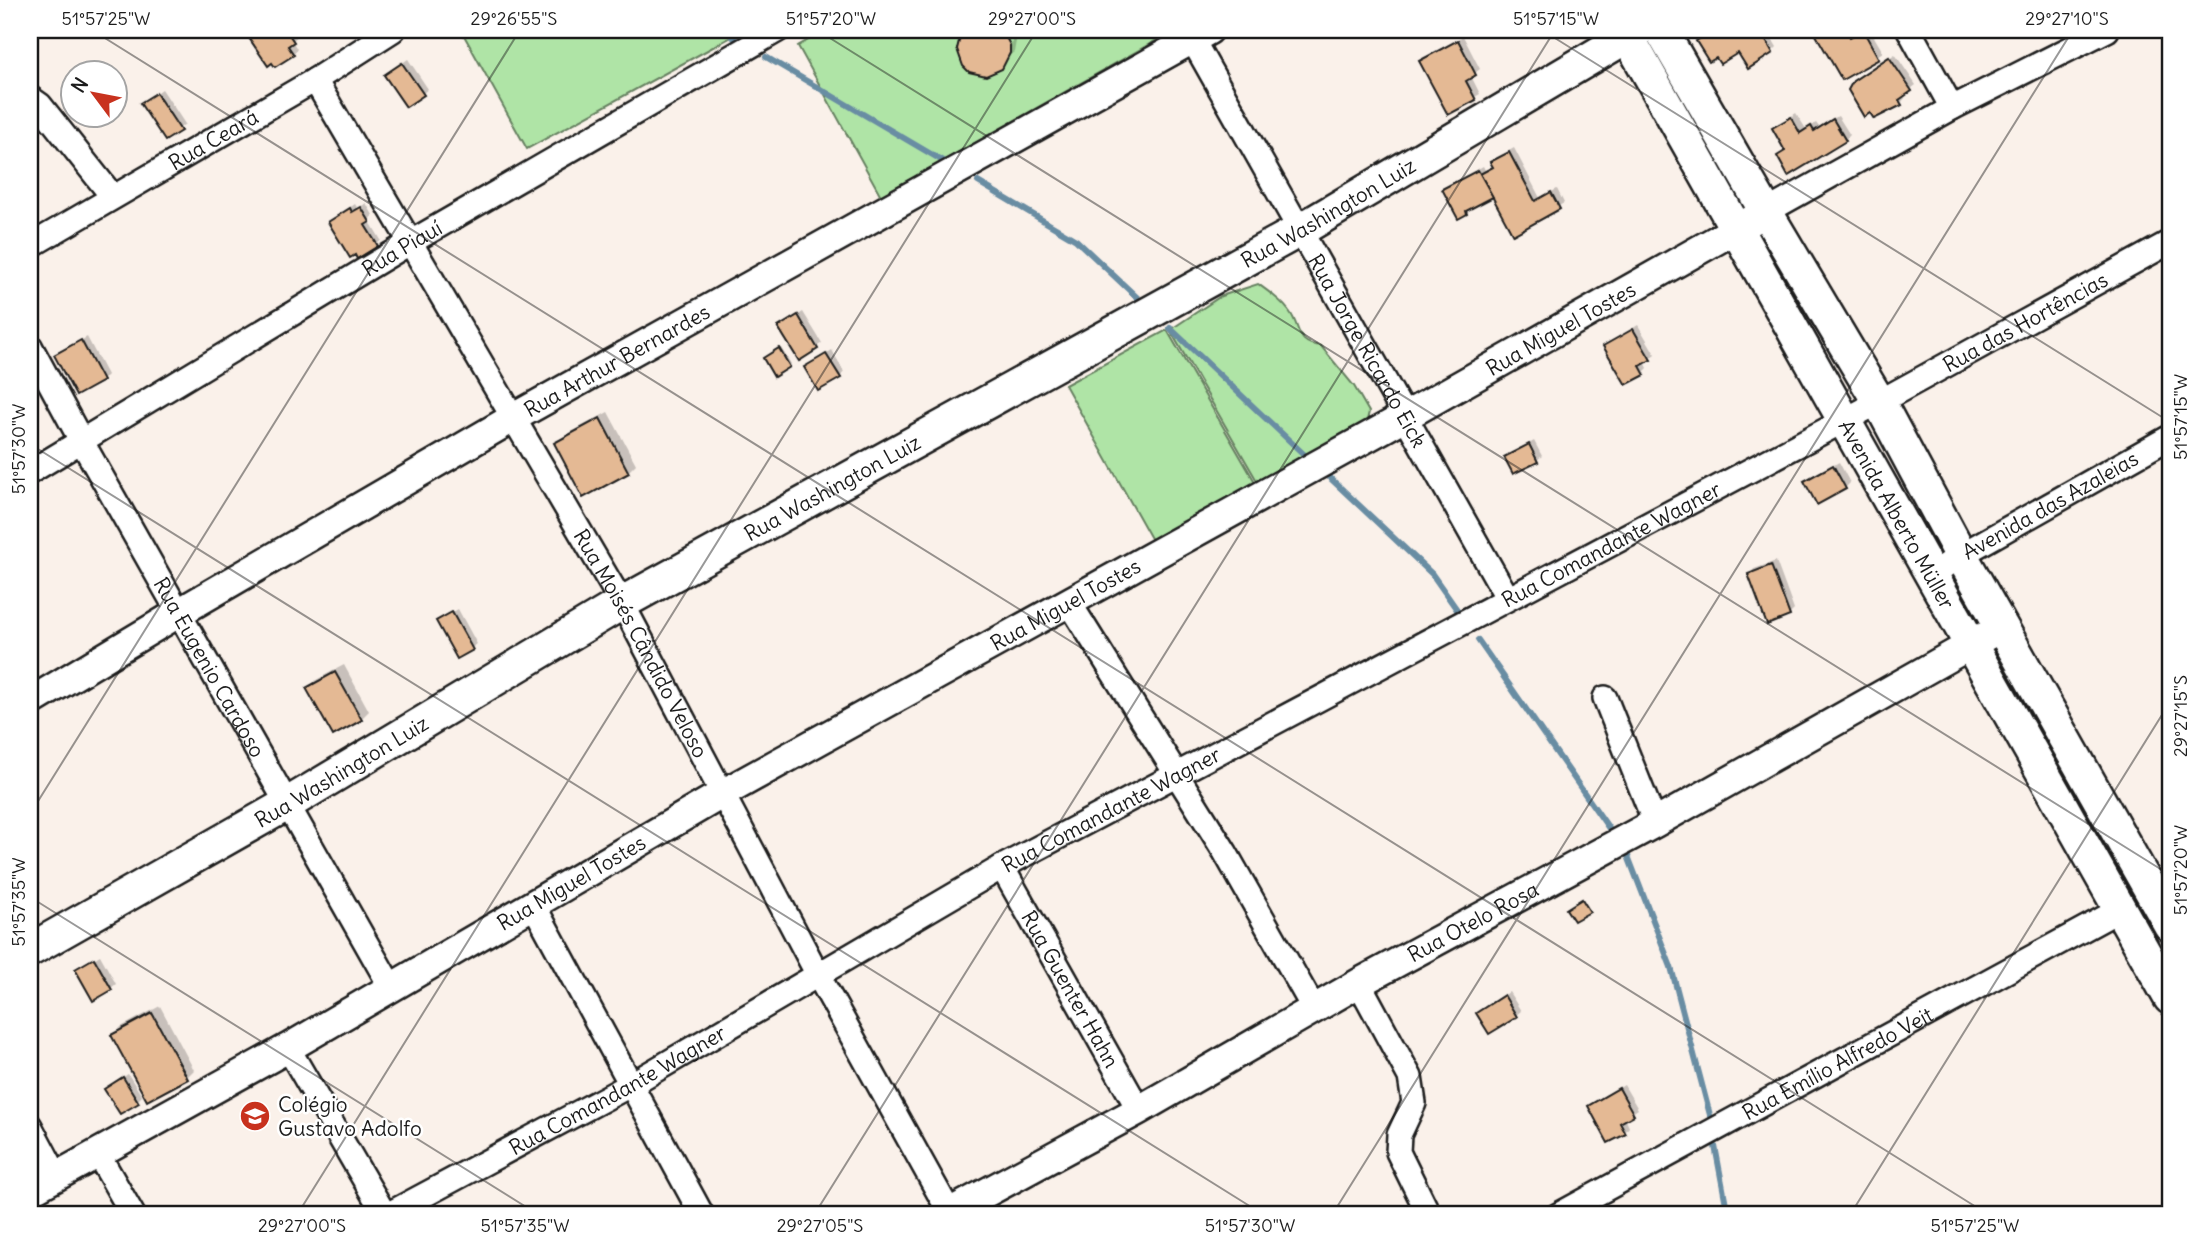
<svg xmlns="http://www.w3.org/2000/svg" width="2200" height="1245" font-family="Delius,sans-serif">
  <rect width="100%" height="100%" fill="#faf1ea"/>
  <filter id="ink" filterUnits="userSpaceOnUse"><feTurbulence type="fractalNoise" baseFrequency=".0143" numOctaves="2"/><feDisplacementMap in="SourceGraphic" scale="14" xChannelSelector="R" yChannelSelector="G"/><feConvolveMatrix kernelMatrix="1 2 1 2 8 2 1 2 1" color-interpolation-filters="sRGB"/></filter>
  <g filter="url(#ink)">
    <g fill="#afe4a6" stroke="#668061" stroke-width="2">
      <polygon points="461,30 744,30 527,149"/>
      <polygon points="826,30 1167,30 1169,33 881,196 798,46"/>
      <path d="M1258,284c11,8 23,16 31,27 13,17 5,32 32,35l33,40 15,26 -4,16 -105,58 -90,-156 51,-34z"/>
      <polygon points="1167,330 1258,487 1153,542 1065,385"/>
    </g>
    <g fill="#0003">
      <polygon points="256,30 294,30 298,36 292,41 297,49 293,54 250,36"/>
      <polygon points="968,30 1013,30 1017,36 1014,52 1009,56 1013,36 1010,36 1005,61 964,34"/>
      <polygon points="1713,30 1772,30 1769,34 1777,47 1772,52 1738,50 1717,56 1699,41"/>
      <polygon points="1825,30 1853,30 1855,33 1862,30 1870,30 1883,52 1843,78 1818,36"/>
      <polygon points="1463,36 1480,69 1471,76 1480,94 1449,112 1421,61"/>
      <polygon points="1895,54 1916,85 1903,95 1905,98 1901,103 1860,77"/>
      <polygon points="408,59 428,89 423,93 391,71"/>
      <polygon points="162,89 185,124 165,139 142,104"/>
      <polygon points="1796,113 1806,129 1816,123 1819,127 1838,116 1850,135 1845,140 1779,156 1786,149 1774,129"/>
      <polygon points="1514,148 1540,198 1557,189 1564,203 1513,232 1493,194 1466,212 1444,190 1483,166 1485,170 1494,166 1492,162 1497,158"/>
      <polygon points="366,203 373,215 369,220 381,240 377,245 330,222 355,204 358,209"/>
      <polygon points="803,312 822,343 799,359 780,327"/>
      <polygon points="1638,325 1655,354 1645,362 1648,368 1643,373 1606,346"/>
      <polygon points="87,337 107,375 102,380 57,355"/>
      <polygon points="781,348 791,364 789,366 767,356"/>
      <polygon points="832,350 844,372 840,377 807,367"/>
      <polygon points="608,412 636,464 628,472 556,443 564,436"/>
      <polygon points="1534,441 1542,456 1537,460 1506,457"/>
      <polygon points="1839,462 1850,483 1845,488 1807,481"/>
      <polygon points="1776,561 1794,610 1789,615 1750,574 1754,569"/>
      <polygon points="458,609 477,644 458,657 439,621"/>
      <polygon points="344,665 369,711 361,719 308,688 316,680"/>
      <polygon points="100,955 116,984 111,988 78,969"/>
      <polygon points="1509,992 1521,1011 1516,1015 1478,1013"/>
      <polygon points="160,1006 194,1070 186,1078 113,1035 121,1027"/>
      <polygon points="128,1074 142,1096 137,1101 111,1085"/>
      <polygon points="1624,1085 1638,1109 1625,1118 1629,1127 1625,1132 1590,1106"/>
    </g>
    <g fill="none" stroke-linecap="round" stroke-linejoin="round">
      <g stroke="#698da3" stroke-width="6">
        <polyline points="733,37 736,40"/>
        <polyline points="766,57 948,164"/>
        <polyline points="978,182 1076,240 1144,304"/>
        <polyline points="1170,328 1311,461"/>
        <polyline points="1328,476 1432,574 1460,614"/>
        <polyline points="1478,640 1610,830"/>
        <polyline points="1628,856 1671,967 1710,1115"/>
        <polyline points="1715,1146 1728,1215"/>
      </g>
    </g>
    <g fill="#e4b994" stroke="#1c1c1c" stroke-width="2">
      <polygon points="256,30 286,30 294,42 288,46 294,55 275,67 272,63 268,66 247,35"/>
      <polygon points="966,30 1002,30 1010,45 1010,53 1002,69 986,76 969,72 963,66 957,49 959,41"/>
      <polygon points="1714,30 1733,30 1735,32 1739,30 1764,30 1769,37 1765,39 1773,53 1748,69 1738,53 1720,64 1716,58 1709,62 1696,41"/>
      <polygon points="1826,30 1846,30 1850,37 1863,30 1879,59 1842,80 1816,35"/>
      <polygon points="1458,40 1476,75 1466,81 1476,100 1448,115 1419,61"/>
      <polygon points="1889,57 1912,91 1899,100 1902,105 1874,119 1870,113 1864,117 1848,90 1853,81"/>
      <polygon points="402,63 424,95 406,107 384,75"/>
      <polygon points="156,93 181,131 165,141 140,103"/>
      <polygon points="1791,117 1800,133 1811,126 1814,131 1833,119 1846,141 1788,176 1777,156 1785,151 1772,128"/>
      <polygon points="1509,152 1535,201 1551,192 1560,209 1513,235 1480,174 1493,167 1490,162"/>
      <polygon points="1478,170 1493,197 1466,211 1467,214 1458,219 1442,189"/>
      <polygon points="361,207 370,222 365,225 378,246 357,259 355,255 350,258 328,222 350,208 352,212"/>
      <polygon points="798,315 818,349 799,361 778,327"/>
      <polygon points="1633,329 1651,360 1640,366 1645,375 1626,385 1603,346"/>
      <polygon points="81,340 103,381 76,396 54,355"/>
      <polygon points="779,348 790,367 774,377 763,358"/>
      <polygon points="826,354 841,378 818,391 804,367"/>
      <polygon points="600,418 629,473 583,498 554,443"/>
      <polygon points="1529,444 1538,462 1513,474 1504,457"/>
      <polygon points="1833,465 1846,489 1817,505 1804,481"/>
      <polygon points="1771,565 1790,616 1767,625 1748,574"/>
      <polygon points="452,612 473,650 457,659 436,621"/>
      <polygon points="335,672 362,720 333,736 306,688"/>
      <polygon points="1582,899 1590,912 1574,921 1566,909"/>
      <polygon points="94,958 112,990 93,1001 75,969"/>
      <polygon points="1504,995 1517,1017 1489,1034 1476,1013"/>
      <polygon points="152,1013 188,1079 147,1101 111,1035"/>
      <polygon points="123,1077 139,1103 120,1114 104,1089"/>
      <polygon points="1619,1088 1634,1115 1620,1123 1626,1134 1608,1143 1588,1106"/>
    </g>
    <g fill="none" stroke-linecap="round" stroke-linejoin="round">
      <g stroke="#1c1c1c" stroke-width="28">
        <g id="minor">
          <path id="s1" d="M1187,30l320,567"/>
          <polyline points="1909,30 1952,108"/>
          <path id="s2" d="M315,80l307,523 196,372 133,240"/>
          <polyline points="30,98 40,105 113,197"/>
          <polyline points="1766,212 1952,108 2107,30"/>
          <path id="s3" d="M30,246l285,-166 78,-50"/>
          <path id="s4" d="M30,346l52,96 309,545"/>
          <path id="s5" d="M30,472l381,-230 367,-212"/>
          <path id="s6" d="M1933,574l28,-19 209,-118"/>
          <polyline points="1069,602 1225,852 1314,1009"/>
          <polyline points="1605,698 1655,823"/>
          <path id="s7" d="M1002,867l137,243"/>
          <polyline points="534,906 702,1215"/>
          <polyline points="1359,983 1410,1077 1414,1103 1399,1135 1398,1152 1429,1215"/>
          <polyline points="288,1048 385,1215"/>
          <polyline points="30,1126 57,1177"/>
          <polyline points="98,1154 133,1215"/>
          <path id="s8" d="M387,1215l243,-130 372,-218 877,-465 291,-160"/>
          <path id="s9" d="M1558,1215l561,-305"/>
        </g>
      </g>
      <g stroke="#1c1c1c" stroke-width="33">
        <g id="tertiary">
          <path id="s10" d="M30,702l150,-90 333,-194 696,-388"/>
          <path id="s11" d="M30,1191l258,-143 434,-254 682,-377 362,-205"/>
          <path id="s12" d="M945,1215l194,-105 220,-127 296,-160 347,-196"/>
        </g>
      </g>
      <g stroke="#1c1c1c" stroke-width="37">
        <g id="secondary">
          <path id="s13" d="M1624,30l546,968"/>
          <polyline points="1661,30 1766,212 1879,402 1961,555 2170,925"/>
          <path id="s14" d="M30,950l259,-147 333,-200 680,-374 336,-199"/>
        </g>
      </g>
      <use href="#minor" stroke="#fff" stroke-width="23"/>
      <use href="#tertiary" stroke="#fff" stroke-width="28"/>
      <use href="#secondary" stroke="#fff" stroke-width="32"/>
    </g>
  </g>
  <path fill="none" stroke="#1c1c1c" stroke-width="2" stroke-opacity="0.45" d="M92,30l1897,1185M817,30l1353,845M1542,30l628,392M30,444l1234,771M30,814l490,-784M30,897l509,318M297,1215l740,-1185M814,1215l741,-1185M1332,1215l741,-1185M1850,1215l320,-513"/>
  <defs>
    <g id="school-disc" transform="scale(1.575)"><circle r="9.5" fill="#c8321e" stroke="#fff"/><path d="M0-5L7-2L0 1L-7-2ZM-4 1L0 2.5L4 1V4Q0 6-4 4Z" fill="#fff"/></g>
  </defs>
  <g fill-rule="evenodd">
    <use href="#school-disc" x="255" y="1116"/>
  </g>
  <g text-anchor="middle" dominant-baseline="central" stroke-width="5" stroke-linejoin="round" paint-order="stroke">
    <g font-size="21" fill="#1c1c1c" stroke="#fff">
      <text stroke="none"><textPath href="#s3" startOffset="212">Rua Ceará</textPath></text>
      <text stroke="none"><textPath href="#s14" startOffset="1493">Rua Washington Luiz</textPath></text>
      <text stroke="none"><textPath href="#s5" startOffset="434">Rua Piauí</textPath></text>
      <text stroke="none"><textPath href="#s8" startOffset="1866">Rua das Hortências</textPath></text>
      <text stroke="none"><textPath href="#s11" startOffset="1757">Rua Miguel Tostes</textPath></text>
      <text stroke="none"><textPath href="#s1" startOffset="368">Rua Jorge Ricardo Eick</textPath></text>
      <text stroke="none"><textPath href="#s10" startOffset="679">Rua Arthur Bernardes</textPath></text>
      <text stroke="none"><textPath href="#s14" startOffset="926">Rua Washington Luiz</textPath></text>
      <text stroke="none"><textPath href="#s6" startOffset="136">Avenida das Azaleias</textPath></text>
      <text stroke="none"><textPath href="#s13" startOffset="556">Avenida Alberto Müller</textPath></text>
      <text stroke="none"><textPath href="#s8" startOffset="1396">Rua Comandante Wagner</textPath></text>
      <text stroke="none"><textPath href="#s11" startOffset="1190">Rua Miguel Tostes</textPath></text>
      <text stroke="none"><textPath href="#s2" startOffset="651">Rua Moisés Cândido Veloso</textPath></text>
      <text stroke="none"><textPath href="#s4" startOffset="368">Rua Eugenio Cardoso</textPath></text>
      <text stroke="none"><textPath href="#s14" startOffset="359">Rua Washington Luiz</textPath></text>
      <text stroke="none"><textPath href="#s8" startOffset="830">Rua Comandante Wagner</textPath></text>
      <text stroke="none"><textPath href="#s11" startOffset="623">Rua Miguel Tostes</textPath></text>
      <text stroke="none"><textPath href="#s12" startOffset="604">Rua Otelo Rosa</textPath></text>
      <text stroke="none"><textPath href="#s7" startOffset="140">Rua Guenter Hahn</textPath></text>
      <text stroke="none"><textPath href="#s9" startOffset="318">Rua Emílio Alfredo Veit</textPath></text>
      <text stroke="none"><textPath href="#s8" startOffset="262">Rua Comandante Wagner</textPath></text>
    </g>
    <g font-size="21" fill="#1c1c1c" stroke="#fff" text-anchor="start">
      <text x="278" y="1104">Colégio<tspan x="278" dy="24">Gustavo Adolfo</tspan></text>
    </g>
  </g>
  <rect width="2200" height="1245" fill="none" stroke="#fff" stroke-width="77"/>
  <g transform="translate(94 94) rotate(302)"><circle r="33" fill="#ffffff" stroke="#a4a4a4" stroke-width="2"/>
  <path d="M0-5L12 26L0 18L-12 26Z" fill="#c8321e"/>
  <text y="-10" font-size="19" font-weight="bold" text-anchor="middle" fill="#1c1c1c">N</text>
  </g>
  <rect x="38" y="38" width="2124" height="1168" fill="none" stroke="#1c1c1c" stroke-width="2.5"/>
  <g font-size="18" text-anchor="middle" fill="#1c1c1c">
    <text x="106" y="25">51°57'25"W</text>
    <text x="514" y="25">29°26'55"S</text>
    <text x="831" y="25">51°57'20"W</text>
    <text x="1032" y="25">29°27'00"S</text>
    <text x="1556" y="25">51°57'15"W</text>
    <text x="2067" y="25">29°27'10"S</text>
    <text transform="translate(2181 417) rotate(-90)" y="6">51°57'15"W</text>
    <text transform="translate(19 449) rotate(-90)" y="6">51°57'30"W</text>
    <text transform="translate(2181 716) rotate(-90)" y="6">29°27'15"S</text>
    <text transform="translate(2181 870) rotate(-90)" y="6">51°57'20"W</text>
    <text transform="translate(19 902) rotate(-90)" y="6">51°57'35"W</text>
    <text x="302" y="1232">29°27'00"S</text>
    <text x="525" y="1232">51°57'35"W</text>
    <text x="820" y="1232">29°27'05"S</text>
    <text x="1250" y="1232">51°57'30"W</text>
    <text x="1975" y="1232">51°57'25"W</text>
  </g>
</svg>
